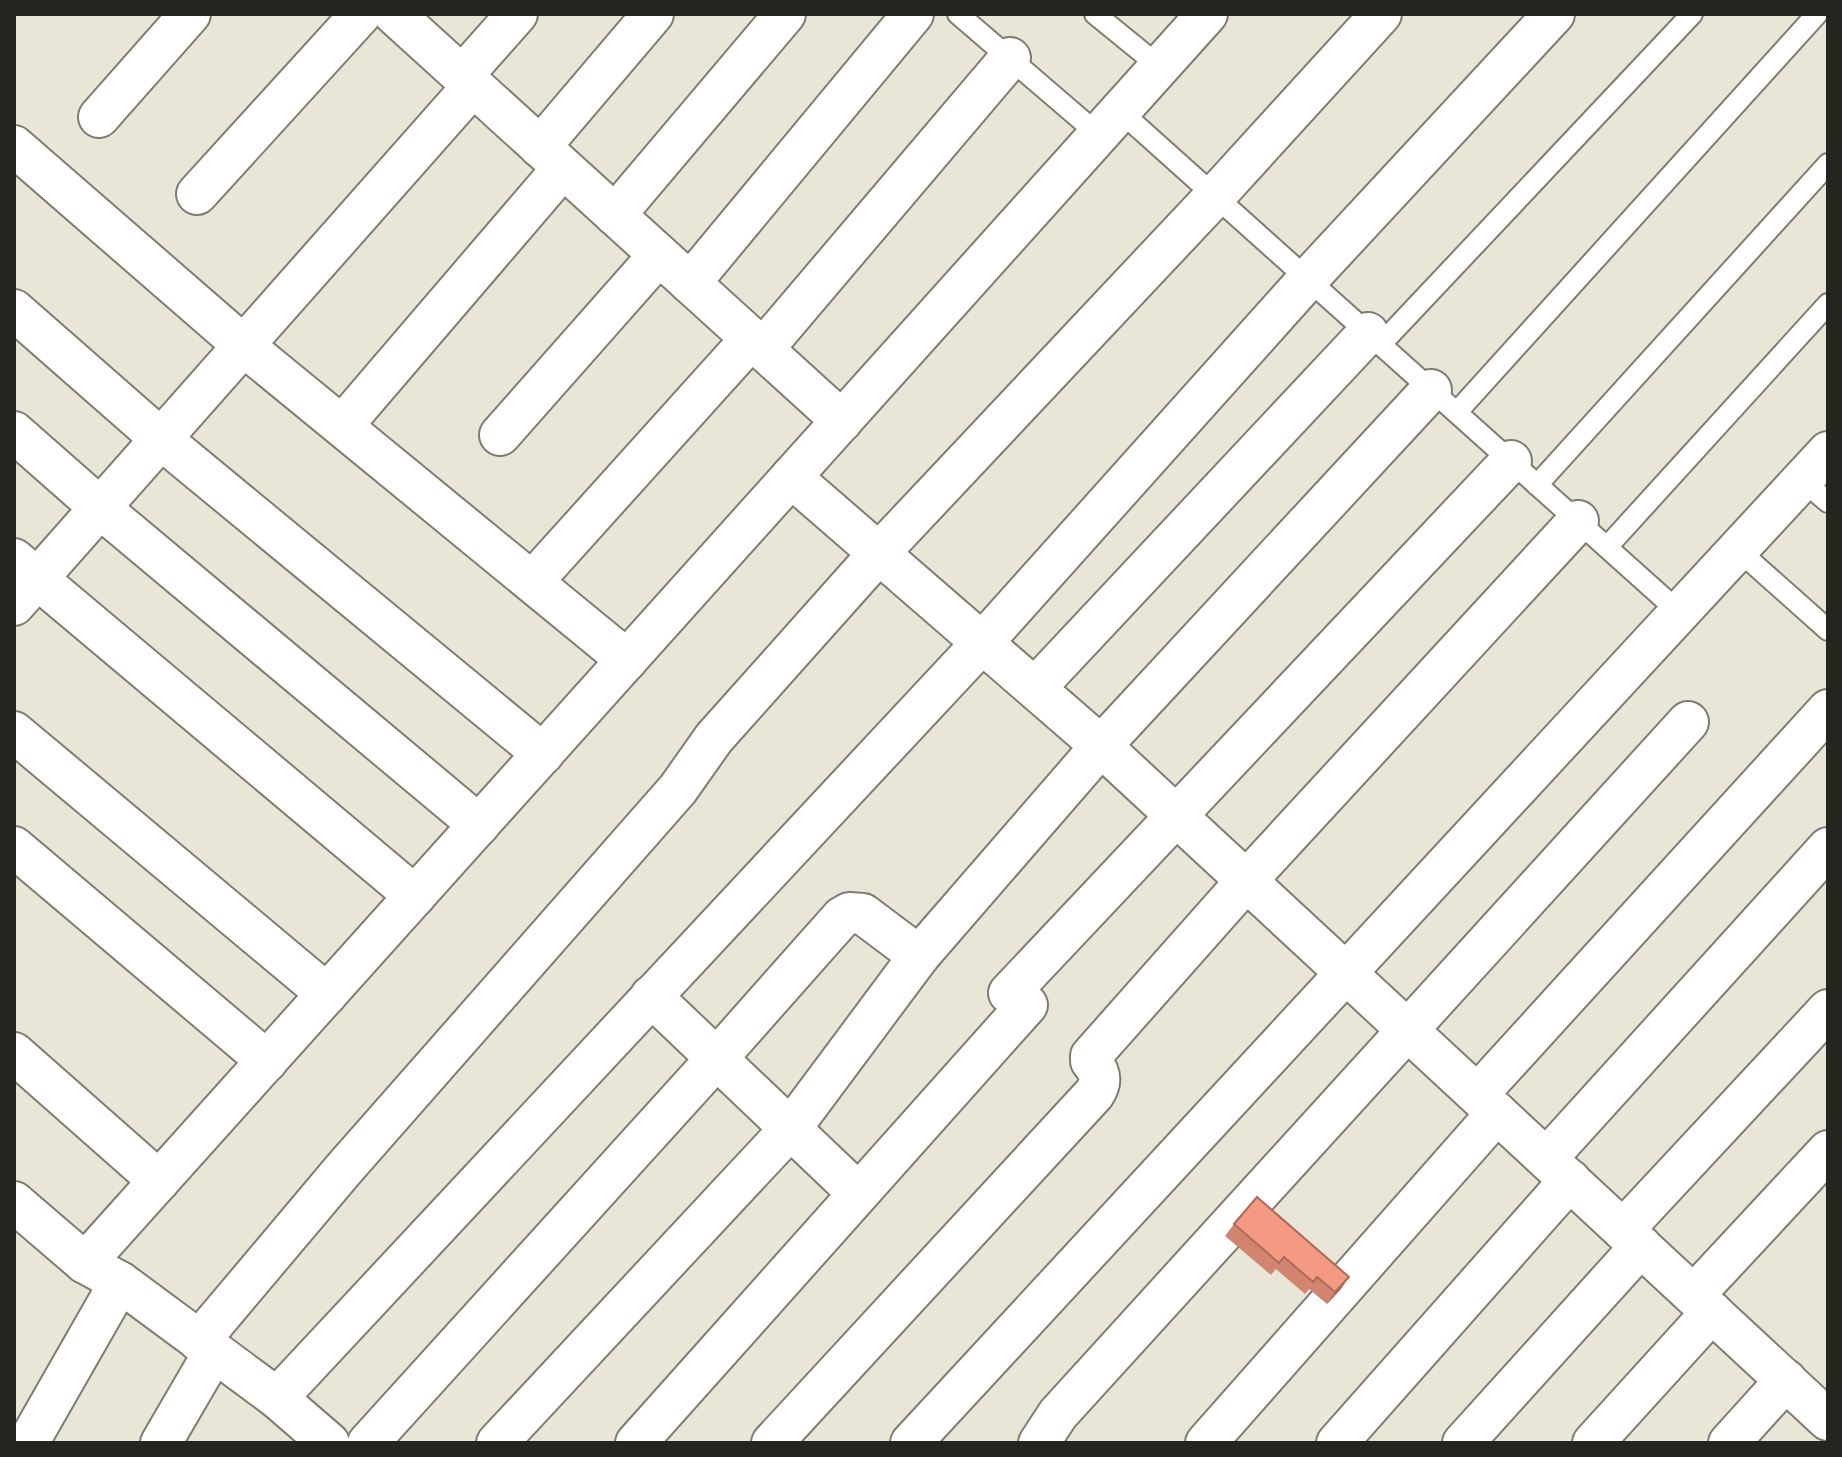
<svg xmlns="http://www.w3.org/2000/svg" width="1842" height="1457" font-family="'Space Grotesk',sans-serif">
  <rect width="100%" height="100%" fill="#e9e5d7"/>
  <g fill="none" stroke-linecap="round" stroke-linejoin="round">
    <g stroke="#807c70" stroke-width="24">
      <g id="lane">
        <polyline points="958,14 1099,135"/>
        <polyline points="1095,14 1160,67"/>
        <polyline points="1120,111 1679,612"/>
        <polyline points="1381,344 1692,14"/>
        <polyline points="1457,412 1817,14"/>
        <polyline points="1802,480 1828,502"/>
        <polyline points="1537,485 1828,164"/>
        <polyline points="1607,547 1828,304"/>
        <polyline points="1737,549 1828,630"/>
      </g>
    </g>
    <g stroke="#807c70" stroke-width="44">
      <g id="street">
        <polyline points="394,14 842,421"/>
        <polyline points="462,76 517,14"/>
        <polyline points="99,117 190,14"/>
        <polyline points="14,146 244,346 627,660"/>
        <polyline points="540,147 653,14"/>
        <polyline points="197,194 361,14"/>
        <polyline points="615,215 785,14"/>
        <polyline points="690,283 913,14"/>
        <polyline points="14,310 161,439 543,754"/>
        <polyline points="763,349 1010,58"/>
        <polyline points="342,426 563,168"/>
        <polyline points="14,432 106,513 479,825"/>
        <polyline points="500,435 659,255"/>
        <polyline points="791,477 1101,746 1828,1420"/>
        <polyline points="14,559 415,896"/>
        <polyline points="532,582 751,339"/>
        <polyline points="14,605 473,86"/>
        <polyline points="1035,688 1368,333"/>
        <polyline points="14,732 327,994"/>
        <polyline points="14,847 267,1061"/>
        <polyline points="651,996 858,1193"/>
        <polyline points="14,1053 159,1181"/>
        <polyline points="1478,1094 1828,710"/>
        <polyline points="1547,1158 1828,848"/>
        <polyline points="14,1202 85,1263 120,1282 277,1398 329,1443"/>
        <polyline points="1623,1230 1828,1010"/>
        <polyline points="85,1263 1207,14"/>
        <polyline points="1694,1295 1828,1151"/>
        <polyline points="199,1341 343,1170 678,789 714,738 879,553 1215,196 1381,14"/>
        <polyline points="277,1398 982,643 1308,279 1554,14"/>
        <polyline points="28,1443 120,1282"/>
        <polyline points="161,1443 214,1352"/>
        <polyline points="368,1443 717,1058 842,917 849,913 863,914 919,956"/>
        <polyline points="497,1443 791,1128 919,956 1101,746 1431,390"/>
        <polyline points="636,1443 1027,1005 1009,993 1511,461"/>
        <path d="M772,1443l322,-349c9,-13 6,-22 -3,-33v-5l156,-176 331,-359"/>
        <polyline points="911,1443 1828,452"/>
        <polyline points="1039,1443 1058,1414 1688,722"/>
        <polyline points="1206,1443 1497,1113"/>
        <polyline points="1337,1443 1570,1180"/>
        <polyline points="1463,1443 1641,1246"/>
        <polyline points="1593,1443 1712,1312"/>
        <polyline points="1729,1443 1786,1380"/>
      </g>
    </g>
    <use href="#lane" stroke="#fff" stroke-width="20"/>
    <use href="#street" stroke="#fff" stroke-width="40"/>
  </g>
  <polygon fill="#d28470" points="1234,1224 1341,1289 1327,1304 1309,1289 1305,1294 1276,1269 1271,1275 1225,1236"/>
  <polygon fill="#ab6b5b" points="1349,1277 1341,1289 1327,1304 1335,1292"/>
  <polygon fill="#f49982" stroke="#ab6b5b" stroke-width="2" points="1257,1197 1349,1277 1335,1292 1317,1277 1313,1282 1284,1257 1279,1263 1234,1224"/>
  <rect width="1842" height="1457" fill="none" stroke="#26241f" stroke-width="32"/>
</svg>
